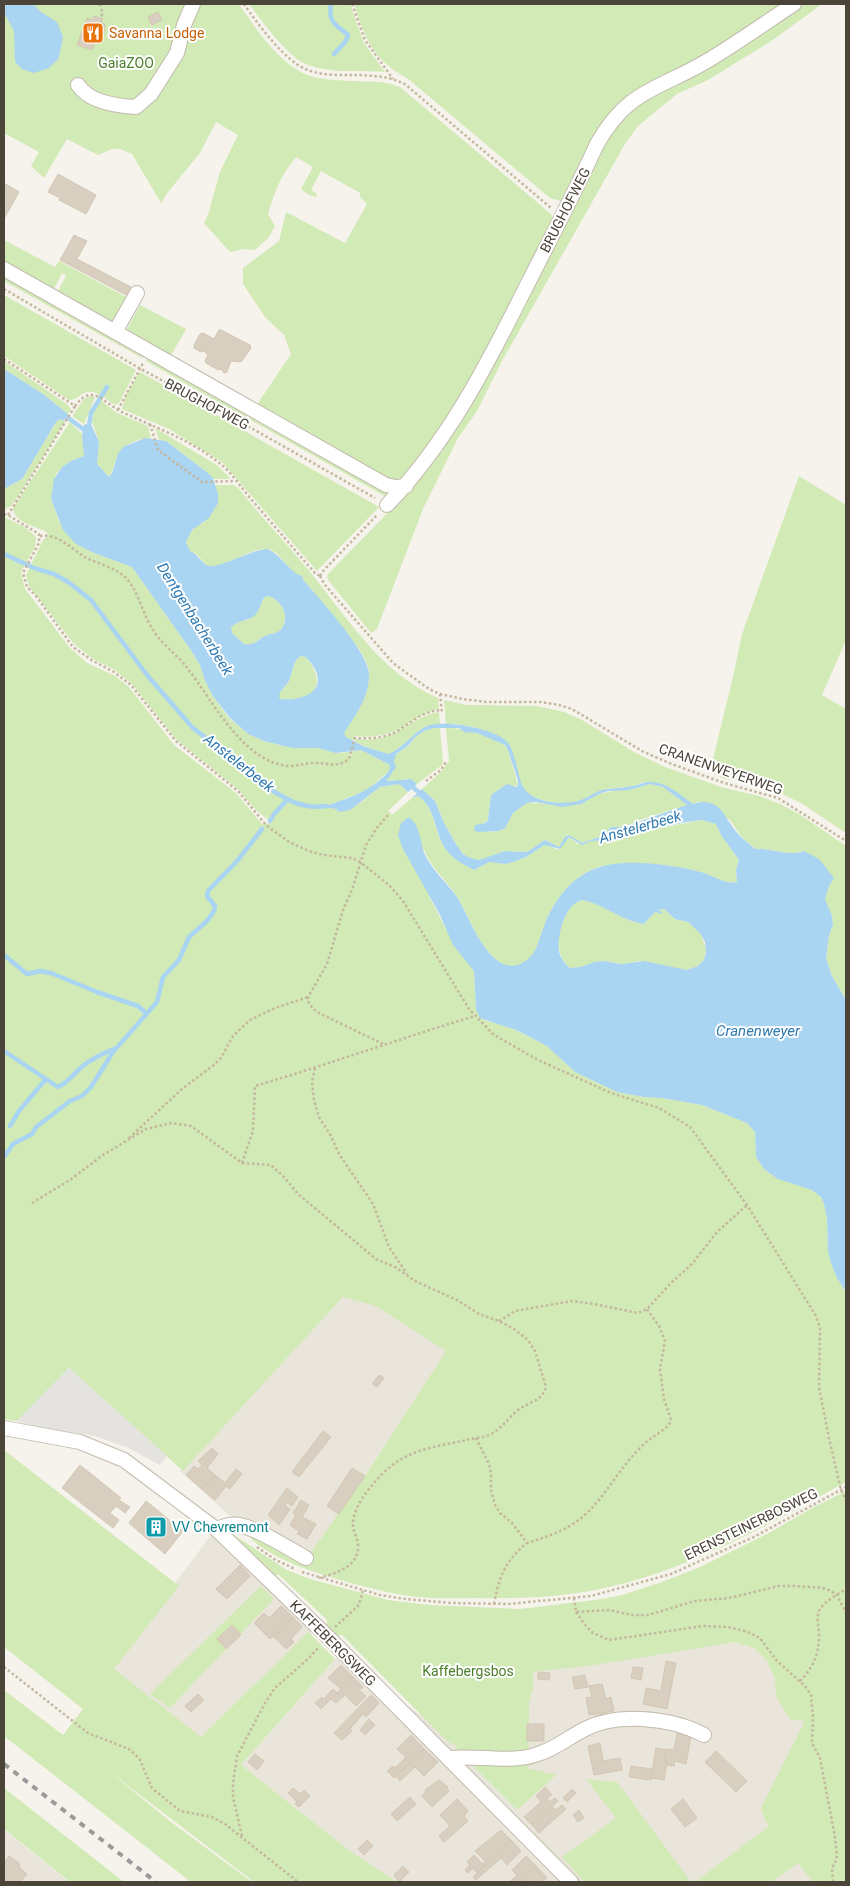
<svg xmlns="http://www.w3.org/2000/svg" width="850" height="1886" font-family="Roboto,sans-serif">
  <rect width="100%" height="100%" fill="#f6f3ec"/>
  <g fill="#eae5da">
    <polygon points="345,1295 378,1304 448,1350 311,1557 233,1519 180,1471"/>
    <polygon points="211,1535 270,1589 313,1634 201,1742 109,1671"/>
    <polygon points="750,1641 780,1672 807,1718 817,1882 397,1882 350,1851 241,1765 337,1657 460,1742 529,1669 575,1660"/>
    <polygon points="4,1830 69,1882 4,1882"/>
  </g>
  <g fill="#d2eab5">
    <path d="M4,4h235c16,24 41,61 69,71 14,5 29,5 43,6 17,1 32,-1 49,6l151,127 3,7 -92,177 -57,82 -11,2 -138,-76 35,-52 -7,-19 -19,-18 -22,-33v-16l36,-27 7,-29 59,31 22,-39 -7,-7v-4l-39,-22 -10,19 6,4 -1,3 -7,-2 -8,-6 12,-22 -17,-10c-17,21 -20,32 -28,57l7,12 -6,11 -14,13 -12,-1 -13,3 -26,-29 4,-8 12,-43 18,-37 -22,-13 -16,31 -32,39 -7,11 -29,-49 -12,-5h-8l-14,6 -31,-16 -23,39 -13,-12 8,-14 -35,-19z"/>
    <path d="M249,4h101l14,39 21,29c-25,-2 -52,2 -77,-7 -19,-6 -47,-45 -59,-61z"/>
    <path d="M354,4h431l-64,42 -80,43 -80,112 -11,-3 -143,-120c-33,-17 -43,-41 -53,-74z"/>
    <polygon points="803,4 822,4 770,42 737,62 708,80 677,94 638,126 625,144 502,361 477,411 458,438 423,509 377,629 371,633 328,580 327,575 406,494 605,140 631,108 724,56"/>
    <polygon points="4,240 55,267 59,261 126,297 114,321 110,323 57,293 66,276 62,273 53,291 4,263"/>
    <polygon points="4,275 145,354 142,358 4,281"/>
    <path d="M4,295l132,75 -17,33 -4,2c-10,-6 -19,-17 -31,-12 -6,3 -8,7 -15,7l-65,-44z"/>
    <polygon points="140,305 186,329 170,357 128,334 127,329"/>
    <polygon points="149,356 249,412 246,418 146,361"/>
    <polygon points="4,361 67,404 71,409 68,414 43,394 4,369"/>
    <polygon points="140,372 379,507 317,571 222,462 169,429 122,409 126,395"/>
    <polygon points="90,396 95,397 84,424 73,417 73,415 83,400"/>
    <path d="M101,400l14,12 33,14 3,13c-16,-2 -31,8 -36,23 -2,5 -2,10 -6,15l-12,-13 2,-22 -7,-21 2,-9z"/>
    <polygon points="252,414 392,492 388,498 249,419"/>
    <polygon points="60,419 64,421 65,422 17,498 11,506 4,510 4,489 22,479 56,422"/>
    <path d="M70,422l12,12 2,22 -13,5 -9,6 -6,7 -5,25 8,22 17,23 18,9 38,14 58,82 10,16 5,16 8,15 16,22 19,16 16,7 28,7h26l17,5 16,-1 -1,3h2l1,-4 8,-1 29,15 -1,6 -22,19 -43,17 12,2 3,3 21,-9 20,-16 18,-3 3,1 7,7 -20,19 4,4 20,-17 6,-2c18,12 15,35 27,52 6,10 19,17 29,22l15,-8 16,2 8,-2 13,-5 18,-12h3l11,5 11,-13 9,7 13,-3 25,-1 13,-6 73,-14 14,4 5,11 18,25 -3,10 1,12c-11,3 -25,-7 -36,-10 -26,-7 -75,-13 -102,-5 -26,8 -46,34 -55,59 -4,10 -6,23 -13,31 -8,9 -24,13 -34,4 -19,-17 -26,-40 -38,-61 -11,-19 -29,-32 -36,-53l6,49 20,39 25,36 2,39 8,10 23,6 25,12 15,8 28,26 42,20 27,5 18,1 40,7 45,18 8,9 1,25 8,12 48,21 9,7 3,7 3,14 1,33 3,12 6,15 9,14v190c-75,41 -153,86 -237,105 -43,10 -88,12 -132,11 -20,0 -40,1 -60,-1 -22,-2 -42,-8 -63,-13 -36,-11 -73,-20 -103,-45l1,-2 16,5 37,19 62,-88 79,-122 -70,-45 -33,-9 -160,174 -114,-103 -52,53 -13,-2v-902l21,10 11,10 -1,10 -14,25 4,17 45,59 17,15 28,13 14,11 45,58 62,48 26,31 10,-1 -17,-14 -16,-19 -62,-50 -45,-56 -17,-14 -22,-11 -19,-15 -45,-58 -3,-11 17,-35 5,-4 -1,-4c-11,-5 -33,-10 -34,-24z"/>
    <polygon points="155,428 217,465 231,479 213,479 209,474 166,441 159,440"/>
    <polygon points="799,476 846,505 846,640 822,695 846,709 846,833 801,803 757,782 724,779 710,771 733,677 742,634"/>
    <path d="M214,485h20l5,4c23,29 49,56 72,84 36,45 72,102 127,125l1,11c-16,3 -25,11 -38,19 -15,8 -30,10 -46,8l-2,5 -7,-4 -3,-4c14,-19 33,-47 23,-72 -5,-11 -15,-22 -23,-31 -13,-17 -25,-33 -39,-49l-2,-5c-15,-2 -20,-26 -36,-27 -16,-1 -47,22 -58,17 -5,-3 -7,-8 -11,-11 -2,-2 -5,-2 -7,-4 -11,-10 5,-26 15,-29l13,-28z"/>
    <path d="M266,596c14,1 25,20 16,32 -4,6 -11,5 -17,8 -9,4 -11,10 -21,8l-12,-11 -1,-6 7,-6 10,-1z"/>
    <path d="M301,656l5,1c23,28 7,45 -25,42l-3,-2c2,-8 8,-9 11,-16 4,-9 3,-20 12,-25z"/>
    <path d="M444,700l23,5 70,1 27,6 18,8 52,32 31,15 56,20 38,9 21,8 19,10 47,32v154l-14,-24 -6,-17 3,-24 4,-10 -1,-9 -8,-17 5,-13 -25,-35c-16,6 -32,-3 -49,-2l-15,-14 -10,-15 -32,-18 -5,2c-12,-8 -33,-23 -48,-22 -4,0 -7,3 -11,4 -10,2 -20,1 -30,4 -9,2 -15,7 -24,11 -13,5 -36,1 -48,-5 -16,-7 -14,-30 -20,-44 -8,-21 -45,-28 -66,-28z"/>
    <path d="M439,712l1,12 -16,3 -33,27h-7l-29,-12 1,-3c41,5 48,-20 83,-27z"/>
    <path d="M434,728h6l3,34 -1,3 -25,19 -6,-5 -23,2 -1,-2 9,-12c-7,-11 4,-16 12,-21 5,-4 0,-1 5,-6 5,-7 13,-10 21,-12z"/>
    <path d="M446,728c17,0 53,7 62,22l10,36h-13l-14,9 -3,25 -6,4 6,8 11,-1 6,-3 8,-15 14,-10 54,1 18,-10 17,-4h13l21,-6 13,3 24,18 -45,14 -19,8h-12l-9,9 -20,7 -15,-8 -8,12 -14,-7 -18,12 -22,-1 -20,8 -11,1 -7,-3 -8,-8 -15,-26 -9,-22 -13,-12 20,-18 7,-10z"/>
    <path d="M582,900c22,4 40,21 62,24l12,-13 6,3 -3,-5h5l11,10 13,3 12,10 6,16 -2,12 -6,6 -11,4 -46,-9 -19,3 -19,-3 -9,1 -13,5 -11,1c-20,-18 -10,-46 3,-64z"/>
    <polygon points="4,1450 179,1586 114,1669 201,1737 308,1632 335,1659 241,1765 350,1851 397,1882 254,1882 106,1769 171,1822 252,1882 191,1882 4,1736 4,1690 63,1735 83,1709 4,1647"/>
    <polygon points="846,1491 846,1882 813,1882 798,1863 771,1882 695,1882 769,1826 764,1818 761,1808 805,1721 790,1719 776,1696 775,1679 767,1661 754,1648 735,1642 594,1665 533,1672 533,1690 529,1701 529,1751 503,1754 456,1750 457,1746 448,1742 342,1635 335,1636 326,1627 327,1620 278,1574 275,1577 229,1535 231,1533 287,1570 310,1579 388,1600 429,1605 520,1609 602,1599 622,1595 659,1583 698,1568 769,1533 812,1508"/>
    <polygon points="261,1586 274,1599 170,1708 150,1694"/>
    <polygon points="538,1760 526,1768 556,1775 517,1810 470,1763"/>
    <polygon points="586,1779 617,1782 691,1882 585,1882 562,1857 616,1818"/>
    <polygon points="4,1788 124,1882 70,1882 4,1829"/>
  </g>
  <polygon fill="#e5e3e0" points="69,1368 167,1456 160,1465 126,1447 95,1436 44,1428 17,1421"/>
  <g fill="#a9d4f2" fill-rule="evenodd">
    <polygon points="4,4 33,4 41,12 57,22 63,37 59,58 49,68 34,73 22,69 15,62 14,31 5,14"/>
    <polygon points="4,369 43,394 68,414 64,421 60,419 56,422 22,479 4,489"/>
    <path d="M84,424l8,2 7,16 -2,22 12,13 3,-4 6,-19 5,-7 22,-9 21,3 43,33 4,4 5,16v9l-9,15 -17,12 -6,12 4,9c8,3 12,13 19,15 9,3 42,-16 58,-17 14,5 24,25 35,27l2,5c15,17 64,71 65,92 1,23 -13,42 -25,60l2,4 17,9 25,8c14,-5 24,-20 37,-27 16,-9 75,2 84,17 7,12 8,28 13,41 9,18 38,20 56,16 8,-2 15,-8 24,-11 11,-2 21,-2 31,-4 7,-1 12,-5 19,-4 15,1 29,13 41,22 29,-9 31,16 47,32 5,4 10,9 15,13 17,-1 33,8 49,2l15,8 15,19 -5,8 -4,13 7,17 1,9 -4,10 -3,24 6,17 14,24v292l-9,-14 -6,-15 -3,-12 -1,-33 -3,-14 -3,-7 -9,-7 -34,-11 -14,-10 -8,-12 -1,-25 -8,-9 -45,-18 -40,-7 -18,-1 -27,-5 -42,-20 -28,-26 -15,-8 -16,-8 -36,-12 -4,-8 -2,-39 -21,-26 -13,-30 -37,-66 -5,-14 3,-12 8,-6c12,10 11,25 16,38 8,16 22,28 32,42 13,20 36,91 71,62 9,-7 11,-20 15,-30 9,-26 28,-54 57,-62 28,-9 73,-2 101,5 11,3 25,13 36,10l-1,-12 3,-10 -18,-25 -5,-11 -14,-4 -15,2 -58,12 -13,6 -25,1 -9,4 -13,-8 -9,12 -16,-4 -18,12 -13,5 -8,2 -16,-2 -15,8c-10,-5 -23,-12 -29,-22 -11,-17 -9,-40 -27,-52l-6,2 10,-9 13,12 9,22 12,21 7,10 8,4 8,2 26,-9 22,1 18,-12 14,7 6,-10 4,-2 13,8 20,-7 9,-9h12l64,-22 -24,-18 -13,-3 -21,6 -21,1 -9,3 -18,10 -19,3 -26,-5 -9,1 -14,10 -8,15 -6,3 -22,1 -3,-2 1,-5 10,-2 3,-3 3,-25 16,-11 9,3 2,-1v-5l-10,-31 -3,-5 -28,-12 -13,-1 -5,-4h-25l-10,3 -10,7 -5,7 -13,9 -2,8 2,5 -9,13 1,1 23,-2 6,5 -9,8 -6,-6 -4,-2 -18,3 -30,23 -11,2 -3,-3 -13,-2c27,-10 46,-14 66,-36l1,-6 -29,-15 -26,3 -17,-5h-26l-28,-7 -16,-7 -18,-16 -17,-22 -8,-15 -5,-16 -10,-16 -58,-82 -38,-14 -18,-9 -13,-14 -12,-31 3,-20 8,-12 9,-6 13,-5 -2,-20zM266,596c14,1 25,20 16,32 -4,6 -11,5 -17,8 -8,4 -11,10 -21,8l-12,-11 -1,-6c9,-8 20,-6 25,-13 5,-6 4,-13 10,-18zM301,656l5,1c4,5 9,10 11,17 6,21 -21,27 -36,25l-2,-2c1,-8 6,-9 10,-16 4,-9 3,-20 12,-25zM582,900c22,4 40,21 62,24l10,-11 2,-1 5,2 1,-1 -3,-4h5l11,10 13,3 12,11 5,9 1,10 -2,8 -6,6 -11,4 -43,-9 -22,3 -19,-3 -9,1 -13,5 -11,1c-5,-4 -10,-11 -11,-17 -2,-16 6,-47 23,-51z"/>
  </g>
  <g fill="none" stroke-linecap="round" stroke-linejoin="round">
    <g stroke="#a9d4f2" stroke-width="4.5">
      <path d="M331,4c-3,18 4,20 17,31l-2,6 -12,13"/>
      <polyline points="67,417 83,429"/>
      <polyline points="88,431 91,413 107,387"/>
      <path d="M4,554l30,14 20,6 14,8 23,18 56,75 45,52 78,62c20,13 34,20 57,17"/>
      <polyline points="409,784 422,795"/>
      <polyline points="270,821 274,814 288,799"/>
      <polyline points="4,955 27,974 40,971 51,973 97,992 138,1006 146,1013"/>
      <polyline points="4,1051 46,1079"/>
      <path d="M10,1126l9,-15 27,-32 12,8c10,-4 16,-14 25,-21 10,-8 20,-13 32,-17"/>
      <polyline points="4,1157 13,1144 32,1134 36,1127 44,1121 70,1101 82,1096 91,1087 113,1052 157,1002 163,977 179,960 189,937 207,921 214,911 215,906 207,896 208,891 238,860 262,829"/>
    </g>
  </g>
  <g fill="#d8cfc1" stroke="#d3c7b4">
    <polygon points="158,12 162,20 152,25 148,17"/>
    <polygon points="94,16 103,19 101,23 105,24 104,33 99,40 96,39 92,50 77,45 87,18 93,20"/>
    <polygon points="58,174 96,195 86,214 59,200 60,198 48,192"/>
    <polygon points="4,183 19,192 4,219"/>
    <polygon points="74,235 87,241 77,259 131,287 126,295 60,260"/>
    <polygon points="219,330 221,330 250,345 251,348 241,362 231,361 227,372 224,373 221,369 218,370 206,363 205,360 208,355 204,351 201,352 194,348 194,345 200,334 203,333 214,339"/>
    <polygon points="379,1375 384,1378 377,1387 372,1384"/>
    <polygon points="323,1431 331,1437 299,1477 292,1472"/>
    <polygon points="212,1448 218,1454 207,1468 215,1475 202,1489 186,1475 194,1466 198,1469 202,1465 198,1461"/>
    <polygon points="80,1465 121,1498 119,1500 130,1507 125,1513 116,1506 110,1513 119,1520 113,1528 62,1488"/>
    <polygon points="352,1468 365,1476 339,1514 327,1506"/>
    <polygon points="236,1469 242,1474 230,1489 226,1486 215,1500 202,1489 215,1475 225,1483"/>
    <polygon points="287,1488 298,1497 292,1506 287,1502 285,1506 290,1509 279,1525 268,1515"/>
    <polygon points="301,1500 309,1505 302,1517 316,1524 307,1539 297,1534 299,1531 290,1525 296,1515 293,1513"/>
    <polygon points="146,1501 183,1531 165,1554 129,1523"/>
    <polygon points="240,1565 250,1576 227,1599 216,1589"/>
    <polygon points="281,1606 293,1617 280,1629 279,1633 278,1632 270,1639 254,1623 264,1613 269,1618"/>
    <polygon points="293,1617 302,1627 291,1639 294,1642 286,1649 273,1636 278,1632 279,1633 280,1629"/>
    <polygon points="232,1625 241,1635 226,1649 217,1639"/>
    <polygon points="666,1661 676,1663 667,1709 643,1704 646,1688 661,1691"/>
    <polygon points="341,1665 353,1677 341,1689 328,1678"/>
    <polygon points="633,1667 643,1668 641,1680 631,1678"/>
    <polygon points="538,1672 550,1673 549,1680 538,1679"/>
    <polygon points="585,1675 588,1687 575,1689 572,1677"/>
    <polygon points="353,1677 363,1687 359,1690 366,1696 356,1706 345,1695 336,1703 331,1699"/>
    <polygon points="602,1684 606,1699 611,1697 614,1711 589,1715 586,1698 592,1697 589,1686"/>
    <polygon points="333,1689 337,1693 321,1709 315,1703 322,1697 324,1699"/>
    <polygon points="198,1694 204,1700 191,1712 185,1706"/>
    <polygon points="371,1695 379,1703 366,1717 363,1714 350,1729 352,1731 342,1740 334,1733"/>
    <polygon points="369,1719 375,1725 365,1735 360,1730"/>
    <rect x="527" y="1724" width="17" height="17"/>
    <polygon points="677,1733 691,1736 686,1764 675,1761 674,1766 666,1765 667,1761 664,1761 666,1749 674,1750"/>
    <polygon points="411,1735 424,1749 394,1778 387,1771 393,1766 395,1768 406,1757 397,1749"/>
    <polygon points="600,1743 603,1761 620,1758 622,1770 594,1775 588,1746"/>
    <polygon points="656,1748 666,1750 664,1761 667,1761 664,1780 651,1778"/>
    <polygon points="424,1749 438,1762 424,1776 415,1767 400,1781 396,1776 394,1778"/>
    <polygon points="716,1751 747,1781 736,1792 705,1762"/>
    <polygon points="255,1754 264,1761 257,1770 248,1762"/>
    <polygon points="631,1766 652,1769 651,1780 629,1777"/>
    <polygon points="439,1780 448,1787 447,1788 449,1791 432,1807 422,1796 426,1792 425,1790"/>
    <polygon points="545,1787 552,1795 547,1798 550,1802 555,1798 558,1801 532,1825 524,1817 541,1802 536,1796"/>
    <polygon points="293,1788 300,1794 304,1790 310,1796 299,1807 295,1804 297,1802 288,1793"/>
    <polygon points="572,1789 576,1793 567,1802 563,1798"/>
    <polygon points="410,1797 416,1804 397,1821 391,1814"/>
    <polygon points="457,1799 468,1811 464,1816 468,1821 444,1842 439,1836 450,1826 440,1815"/>
    <polygon points="683,1799 697,1818 685,1827 671,1809"/>
    <polygon points="562,1805 566,1809 539,1833 532,1825 552,1806 556,1810"/>
    <polygon points="579,1810 584,1818 578,1822 573,1815"/>
    <polygon points="501,1830 511,1840 477,1873 473,1868 468,1873 465,1870 470,1865 467,1862 474,1855 482,1864 485,1861 475,1851"/>
    <polygon points="367,1840 373,1846 364,1855 358,1849"/>
    <polygon points="511,1840 521,1851 507,1865 501,1858 476,1880 473,1877"/>
    <polygon points="9,1856 20,1864 19,1867 27,1874 20,1882 4,1882 4,1863"/>
    <polygon points="526,1856 536,1866 520,1882 510,1882 517,1875 512,1870"/>
    <polygon points="403,1866 409,1872 399,1882 394,1875"/>
    <polygon points="536,1866 547,1878 542,1882 524,1882 522,1880"/>
  </g>
  <g fill="none" stroke-linecap="round" stroke-linejoin="round">
    <g stroke="#c2bbae" stroke-width="16">
      <g id="minor">
        <path d="M78,85c11,17 39,21 58,22l15,-13 26,-41 7,-28 9,-21"/>
        <polyline points="4,269 386,485 396,487 406,486"/>
        <polyline points="115,332 137,293"/>
        <path d="M387,505c60,-62 99,-138 137,-214 25,-49 50,-97 73,-147 31,-55 61,-54 110,-83 30,-18 58,-38 87,-57"/>
        <polyline points="4,1428 80,1442 124,1460 216,1529 327,1636 571,1882"/>
        <path d="M216,1529c7,-2 15,-6 23,-4 18,3 49,23 67,33"/>
        <path d="M450,1758c29,-3 60,6 88,-4 17,-5 31,-17 47,-25 33,-17 88,-11 119,6"/>
      </g>
    </g>
    <g stroke="#c4b79f" stroke-width="2.5" stroke-dasharray="2.5 2.5" stroke-linecap="butt">
      <polyline points="100,4 102,11 102,19"/>
      <path d="M244,4c13,19 42,59 64,66 15,6 34,5 50,5 17,1 33,1 48,10l145,123"/>
      <polyline points="352,4 365,40 393,79"/>
      <polyline points="4,289 139,368 244,424 375,498"/>
      <path d="M4,359l71,47c18,-24 28,-3 47,6 34,16 72,29 101,54 10,9 18,21 27,32 22,25 43,50 65,75l5,3"/>
      <polyline points="118,410 143,363"/>
      <polyline points="150,424 158,450 202,482 235,481"/>
      <polyline points="4,514 8,515 39,534 39,543 23,573 27,587 36,596 73,647 93,661 114,672 131,685 176,741 238,791 266,825 289,842 309,851 323,855 352,858 360,862 389,885 403,901 469,1009 494,1035 538,1060 611,1093 659,1108 690,1127 747,1205 816,1316 820,1328 819,1387 829,1438 841,1490 846,1500"/>
      <polyline points="8,515 75,406"/>
      <path d="M40,536c16,-3 30,11 43,20 14,8 33,11 44,23 11,12 16,36 26,51 9,15 25,25 35,39 25,32 56,95 102,97 8,0 15,-3 23,-3 13,-1 24,6 36,-4l6,-21c16,1 34,0 47,-10 13,-9 23,-17 39,-18"/>
      <polyline points="320,576 325,585 393,663 429,689 440,694 463,699 486,702 541,702 559,705 572,709 642,751 669,763 724,783 778,798 846,841"/>
      <polyline points="320,576 324,570 377,515"/>
      <polyline points="440,694 442,713"/>
      <polyline points="426,781 441,770 446,762"/>
      <polyline points="383,1044 317,1012 309,1004 308,997 327,964 343,910 352,890 366,845 376,829 390,813"/>
      <polyline points="315,1068 312,1082 314,1100 319,1117 331,1136 339,1154 373,1204 389,1247 407,1274"/>
      <polyline points="129,1138 182,1089 214,1065 221,1058 233,1036 250,1020 275,1008 308,997"/>
      <path d="M242,1163l11,-32 2,-45c74,-22 147,-48 220,-70"/>
      <path d="M32,1203l38,-23 33,-25 43,-26 25,-6 20,3 51,37 29,2 13,12 14,17 78,65 19,8 20,14 42,19 22,14 20,7 15,8 14,11 7,11 11,36c-4,14 -17,15 -28,23 -10,8 -16,19 -29,25 -6,3 -15,3 -22,5 -23,5 -49,8 -69,21 -17,11 -46,43 -45,64 0,6 4,12 5,19 2,23 -22,29 -39,34"/>
      <polyline points="499,1321 515,1311 572,1301 594,1304 638,1313 647,1309 671,1283 692,1264 717,1232 747,1205"/>
      <path d="M476,1438l13,26 2,10v16l4,15 5,8 12,10 15,20c22,-7 44,-14 61,-31 19,-19 32,-44 51,-63 9,-10 20,-15 30,-24l2,-5 -7,-21 -4,-30 5,-28 -6,-15 -12,-17"/>
      <polyline points="257,1547 274,1559 295,1569"/>
      <polyline points="302,1572 380,1595 405,1599 452,1603 508,1604 591,1596 671,1574 711,1556 752,1538 846,1487"/>
      <polyline points="574,1598 576,1612 609,1610 632,1615 648,1615 695,1601 729,1598 778,1586 795,1586 823,1588 831,1591 837,1595 846,1613"/>
      <path d="M494,1604c5,-27 11,-43 33,-61"/>
      <polyline points="576,1612 586,1626 593,1633 609,1640 703,1626 728,1627 748,1632 760,1638 777,1661 805,1686 811,1695 813,1718 812,1743 820,1758 835,1837 837,1859 832,1868 833,1882"/>
      <polyline points="335,1627 359,1605 363,1590"/>
      <polyline points="4,1667 88,1733 129,1749 139,1758 152,1788 180,1811 212,1817 225,1824 298,1882"/>
      <path d="M800,1681c13,-13 19,-27 19,-46 0,-8 -3,-16 0,-24 5,-10 18,-16 27,-22"/>
      <polyline points="242,1836 233,1797 233,1783 237,1756 265,1703 275,1688 309,1658 319,1647"/>
    </g>
    <use href="#minor" stroke="#fff" stroke-width="14"/>
    <polyline stroke="#9a9a9a" stroke-width="4" stroke-dasharray="6 6" stroke-linecap="butt" points="4,1764 156,1882"/>
  </g>
  <defs>
    <g id="restaurant-square" transform="scale(1.125)"><rect x="-9" y="-9" width="18" height="18" rx="4" fill="#e8710a" stroke="#fff"/><path d="M-5-6h1v4h1v-4h1v4h1v-4h1v5L-1.5 .5V6h-2V.5L-5-1ZM5-6V6H3V1.5H1.5Q1.5-4 5-6Z" fill="#fff"/></g>
    <g id="building-square" transform="scale(1.125)"><rect x="-9" y="-9" width="18" height="18" rx="4" fill="#0f9aa8" stroke="#fff"/><path d="M-4-6H4V6H1V3H-1V6H-4ZM-2.5-4.3h1.7v1.8h-1.7ZM.8-4.3h1.7v1.8H.8ZM-2.5-1h1.7V.8h-1.7ZM.8-1h1.7V.8H.8Z" fill="#fff"/></g>
  </defs>
  <g fill-rule="evenodd">
    <use href="#restaurant-square" x="93" y="33"/>
    <use href="#building-square" x="156" y="1527"/>
  </g>
  <g text-anchor="middle" dominant-baseline="central" stroke-width="4" stroke-linejoin="round" paint-order="stroke">
    <g font-size="14" fill="#c56008" stroke="#fff" text-anchor="start">
      <text x="109" y="33">Savanna Lodge</text>
    </g>
    <g font-size="14" fill="#4a7f2a" stroke="#fff">
      <text x="126" y="63">GaiaZOO</text>
      <text x="468" y="1671">Kaffebergsbos</text>
    </g>
    <g font-size="14" fill="#4b4439" stroke="#fff">
      <text transform="translate(565 210) rotate(-63)">BRUGHOFWEG</text>
      <text transform="translate(207 404) rotate(28)">BRUGHOFWEG</text>
      <text transform="translate(721 769) rotate(19)">CRANENWEYERWEG</text>
      <text transform="translate(751 1524) rotate(-26)">ERENSTEINERBOSWEG</text>
      <text transform="translate(333 1643) rotate(45)">KAFFEBERGSWEG</text>
    </g>
    <g font-size="14" fill="#0d838f" stroke="#fff" text-anchor="start">
      <text x="172" y="1527">VV Chevremont</text>
    </g>
    <g font-size="15" font-style="italic" fill="#2e7ab2" stroke="#fff">
      <text transform="translate(195 619) rotate(58)">Dentgenbacherbeek</text>
      <text transform="translate(239 763) rotate(38)">Anstelerbeek</text>
      <text transform="translate(640 827) rotate(-16)">Anstelerbeek</text>
      <text x="758" y="1031">Cranenweyer</text>
    </g>
  </g>
  <rect width="850" height="1886" fill="none" stroke="#4b4439" stroke-width="10"/>
</svg>
